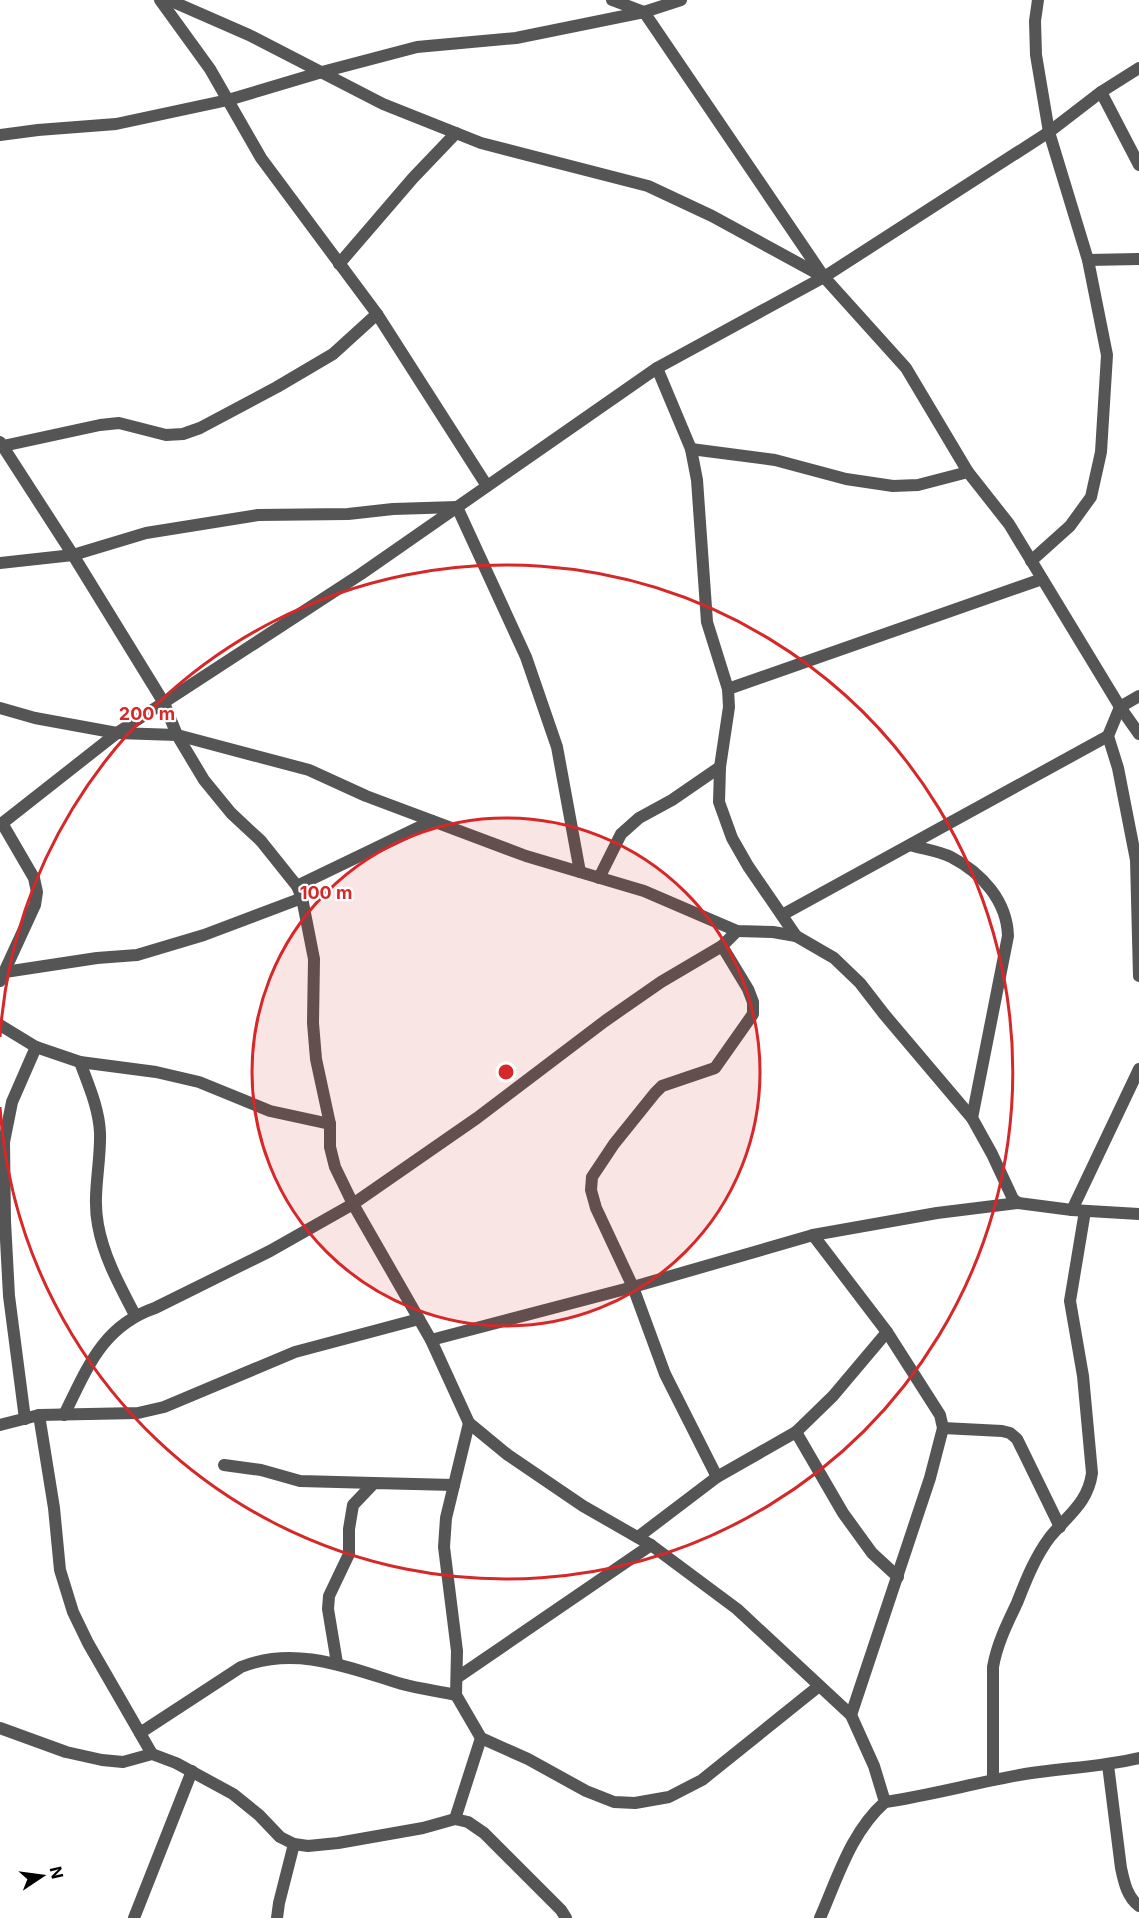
<svg xmlns="http://www.w3.org/2000/svg" width="1139" height="1918" font-family="Inter,sans-serif">
  <rect width="100%" height="100%" fill="#fff"/>
  <g fill="none" stroke-linecap="round" stroke-linejoin="round">
    <g stroke="#555" stroke-width="12">
      <polyline points="160,0 210,69 261,158 377,314 487,486"/>
      <polyline points="169,0 249,35 383,104 481,143 648,186 712,216 820,275"/>
      <polyline points="612,0 644,12 824,277 906,368 968,472 1009,524 1120,707 1139,734"/>
      <polyline points="1101,92 1139,165"/>
      <polyline points="0,135 38,130 116,124 228,100 322,72 417,47 516,38 644,12 681,0"/>
      <polyline points="1088,260 1139,259"/>
      <polyline points="339,264 413,178 456,133"/>
      <polyline points="657,368 691,449 697,480 707,622 728,689 729,707 720,767 719,802 732,838 748,866 796,936"/>
      <polyline points="0,442 73,555 164,703 177,735 204,780 231,813 261,841 297,886 302,898 314,959 313,1023 316,1059 330,1124 330,1147 335,1167 353,1204 431,1340 469,1423 508,1455 583,1506 651,1545 737,1609 851,1715 874,1766 885,1802"/>
      <polyline points="3,446 100,425 119,423 166,435 183,434 200,428 277,387 333,354 377,314"/>
      <polyline points="691,449 775,460 846,479 893,486 918,485 968,472"/>
      <polyline points="1031,561 1070,526 1091,497 1101,452 1107,355 1088,260 1049,132 1036,55 1035,21 1038,0"/>
      <polyline points="0,563 73,555 146,533 258,515 348,514 393,509 457,507 526,657 557,747 580,872"/>
      <polyline points="728,689 1042,579"/>
      <polyline points="1139,696 1120,707 1108,736 1118,768 1136,860 1139,976"/>
      <polyline points="0,708 35,718 117,733 177,735 309,770 366,796 526,856 644,891 737,931 773,932 796,936 834,958 860,983 884,1014 972,1118 992,1154 1013,1199 1018,1203 1072,1210 1139,1214"/>
      <polyline points="0,825 117,733 361,574 657,368 824,277 1049,132 1101,92 1139,68"/>
      <path d="M910,845c13,4 29,6 41,12 31,16 56,44 57,79l-36,182"/>
      <polyline points="599,878 621,834 639,818 672,800 720,767"/>
      <polyline points="297,886 432,821"/>
      <polyline points="782,915 1108,736"/>
      <polyline points="5,972 97,958 137,955 204,935 302,898"/>
      <polyline points="0,981 35,905 37,892 34,878 2,823"/>
      <polyline points="0,1025 36,1047 80,1062 156,1072 199,1082 270,1111 330,1124"/>
      <path d="M80,1062c8,22 19,46 20,71 1,30 -8,62 -2,92 6,33 22,61 37,90"/>
      <polyline points="1072,1210 1139,1069"/>
      <polyline points="813,1235 887,1332 940,1415 943,1428 930,1478 851,1715"/>
      <polyline points="431,1340 633,1287 813,1235 937,1213 1018,1203"/>
      <polyline points="39,1415 54,1508 60,1570 73,1612 88,1643 152,1754"/>
      <path d="M64,1415c23,-46 38,-89 91,-107l115,-57 83,-47 124,-86 128,-97 56,-39 61,-36 15,-15"/>
      <polyline points="25,1419 9,1296 5,1221 4,1142 12,1102 36,1047"/>
      <polyline points="469,1423 446,1518 444,1547 457,1651 456,1695 481,1738 528,1759 586,1791 614,1802 635,1803 669,1797 702,1780 819,1686"/>
      <polyline points="0,1425 39,1415 138,1413 164,1407 295,1352 419,1319"/>
      <polyline points="943,1428 1002,1431 1010,1433 1017,1439 1060,1527"/>
      <polyline points="796,1432 843,1513 872,1553 898,1577"/>
      <polyline points="224,1465 261,1470 300,1481 374,1483"/>
      <polyline points="717,1477 665,1374 633,1287 596,1208 591,1190 592,1177 614,1144 655,1093 662,1086 715,1068 753,1014 753,1002 748,989 722,946"/>
      <polyline points="638,1537 717,1477 796,1432 833,1396 887,1332"/>
      <polyline points="337,1663 328,1609 329,1596 349,1554 349,1529 353,1505 374,1483 454,1485"/>
      <polyline points="458,1677 651,1545"/>
      <polyline points="0,1728 66,1752 102,1760 123,1762 152,1754 176,1763 233,1794 259,1815 280,1837 294,1844 308,1846 338,1843 423,1828 455,1819 468,1822 484,1833 561,1910 566,1918"/>
      <path d="M140,1733l101,-66c55,-22 108,1 161,17 18,5 36,7 54,11"/>
      <path d="M1108,1765l13,103c3,14 6,29 18,38"/>
      <path d="M993,1780v-113c4,-23 14,-43 24,-64 9,-23 18,-46 33,-66 18,-22 38,-34 42,-64l-9,-97 -13,-75 15,-90"/>
      <polyline points="455,1819 481,1738"/>
      <polyline points="134,1918 192,1771"/>
      <polyline points="277,1918 279,1903 294,1844"/>
      <path d="M820,1918c18,-41 31,-86 65,-116 47,-7 93,-20 140,-28 38,-6 76,-7 114,-16"/>
    </g>
  </g>
  <circle cx="506" cy="1072" r="254" fill="#d62828" fill-opacity=".12"/>
  <g fill="none" stroke="#d62828" stroke-width="3">
    <circle cx="506" cy="1072" r="254"/>
    <path d="M0 1037A507 507 0 1 1 0 1107"/>
  </g>
  <circle cx="506" cy="1072" r="9" fill="#d62828" stroke="#fff" stroke-width="3"/>
  <g font-size="18" text-anchor="middle" font-weight="bold" fill="#d62828" stroke="#fff" stroke-width="4.5" stroke-linejoin="round" paint-order="stroke">
    <text x="147" y="720">200 m</text>
    <text x="326" y="899">100 m</text>
  </g>
  <g transform="translate(42 1876) rotate(77)" stroke="#ffffff" stroke-width="4.5" paint-order="stroke">
  <path d="M0-4.5L10 22L0 15L-10 22Z" fill="#000000"/>
  <text y="-9" font-size="16" font-weight="bold" text-anchor="middle" fill="#000000">N</text>
  </g>
</svg>
